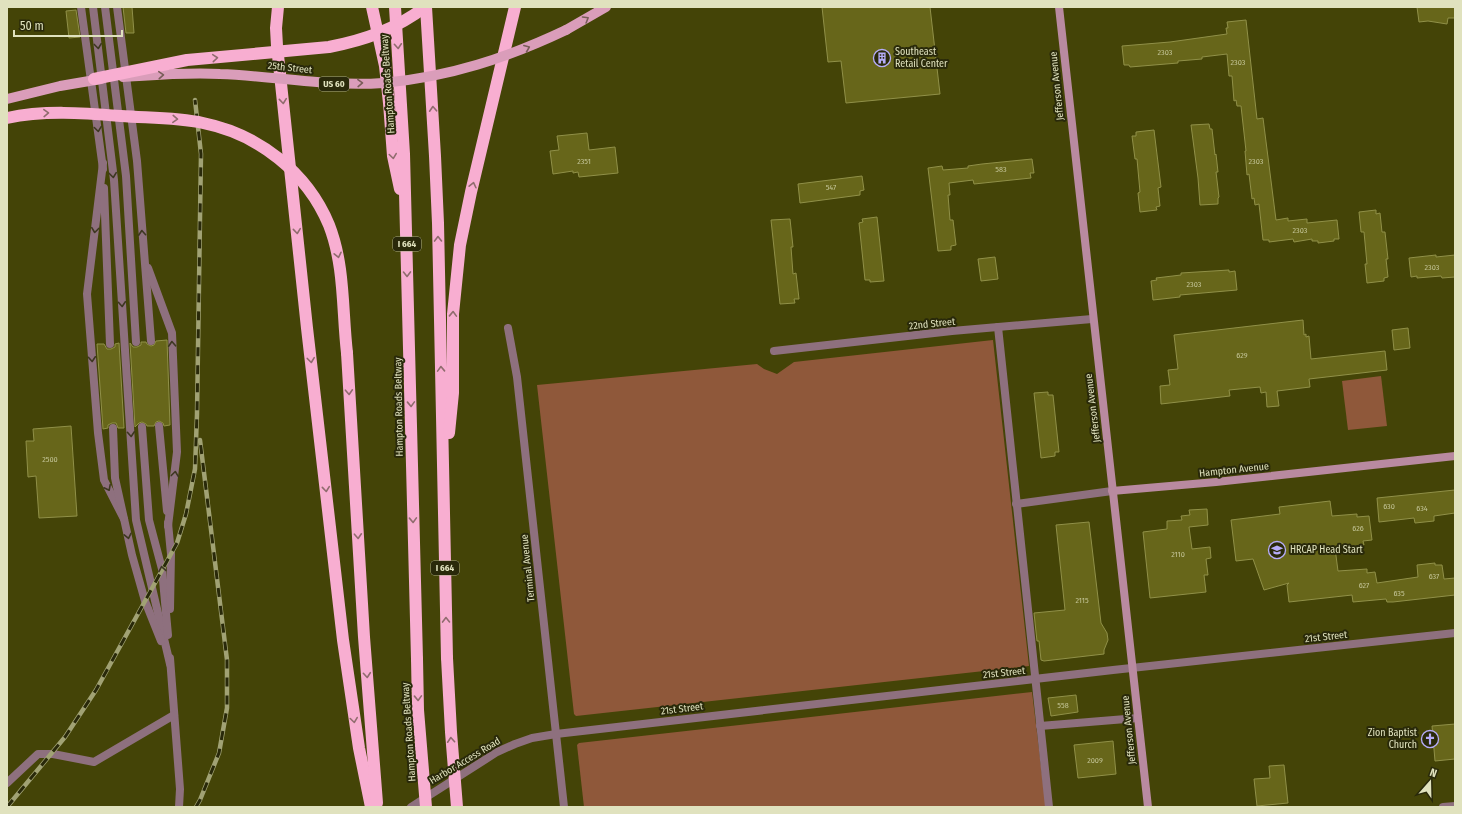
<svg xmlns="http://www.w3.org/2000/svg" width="1462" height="814" font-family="'Fira Sans Condensed',sans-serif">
  <rect width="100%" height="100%" fill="#444407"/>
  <g fill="#8f583a">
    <polygon points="993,340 1029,666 576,716 574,714 537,385 757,364 764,369 777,374 794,362"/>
    <polygon points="1381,376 1387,426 1348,430 1342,381"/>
    <polygon points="1032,692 1046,807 584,807 577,745 579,743"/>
  </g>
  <g fill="#67661a" stroke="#909048">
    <polygon points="123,7 132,7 134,33 126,33"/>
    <polygon points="822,7 930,7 940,94 846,103 841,61 828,62"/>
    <polygon points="1417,7 1455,7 1455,18 1448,18 1447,24 1428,21 1419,22"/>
    <polygon points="76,10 80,37 69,38 66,11"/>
    <polygon points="1246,20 1257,119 1263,118 1276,220 1288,218 1288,221 1307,219 1307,223 1337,220 1339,239 1334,239 1334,241 1318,243 1318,241 1312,241 1312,239 1294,242 1293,239 1269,242 1269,240 1263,240 1259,204 1255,205 1254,198 1252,199 1249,174 1247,175 1245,151 1246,151 1241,106 1237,106 1236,100 1234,101 1232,76 1229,76 1227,54 1202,57 1202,59 1178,61 1178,63 1130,67 1129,65 1124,65 1122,46 1170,42 1227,34 1226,28 1228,28 1227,22"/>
    <polygon points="1209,124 1210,129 1212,129 1215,155 1216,154 1218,172 1216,172 1219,197 1218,198 1218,204 1200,205 1198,178 1191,125"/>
    <polygon points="1154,130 1161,187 1158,188 1160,206 1156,207 1157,210 1140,212 1138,193 1140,192 1137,159 1135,159 1132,136 1136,136 1136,132"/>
    <polygon points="587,133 589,150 615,147 618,173 579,177 578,172 573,173 573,171 553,174 550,151 559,150 557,136"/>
    <polygon points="1032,159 1034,173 1030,173 1031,178 974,184 973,180 949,183 950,195 948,195 950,220 953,220 956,245 951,246 951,250 938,251 928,168 942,166 943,170 968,168 968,166 982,164"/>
    <polygon points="862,176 864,190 860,191 860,195 800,203 798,184"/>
    <polygon points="1376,210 1376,214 1380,213 1382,232 1385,232 1388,259 1386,259 1388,277 1384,278 1384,281 1367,283 1365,264 1367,264 1364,232 1361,232 1359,212"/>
    <polygon points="877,217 884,281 870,282 870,280 865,280 859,223 863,222 862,219"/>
    <polygon points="790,219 793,247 791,247 793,274 796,273 799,299 794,299 795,303 780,304 771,220"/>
    <polygon points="1436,255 1436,257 1455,255 1455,277 1442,278 1441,276 1417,278 1417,276 1411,277 1409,258"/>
    <polygon points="995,257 998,279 981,281 978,259"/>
    <polygon points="1229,270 1229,272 1235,271 1237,290 1180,295 1180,297 1153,300 1151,281 1157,280 1156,278 1181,275 1181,273"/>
    <polygon points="1303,320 1304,335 1306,334 1306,337 1309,336 1311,359 1385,351 1387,370 1309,379 1310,387 1277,391 1279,406 1267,407 1266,392 1261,393 1260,387 1229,390 1230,396 1161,404 1160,386 1170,385 1168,370 1178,369 1174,335"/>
    <polygon points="1408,328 1410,348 1394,350 1392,330"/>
    <polygon points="167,340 170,425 164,426 163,423 159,421 156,422 154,426 147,426 146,424 142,422 139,423 135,427 130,343 133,347 137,347 141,345 141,342 146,342 147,344 151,346 154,345 156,341"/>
    <polygon points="119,343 124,428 118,428 116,423 112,423 108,425 108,428 103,429 97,344 104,344 107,349 111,349 115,347 115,344"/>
    <polygon points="1048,392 1048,395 1053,395 1059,452 1055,452 1055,456 1041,458 1034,393"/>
    <polygon points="71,426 77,516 39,518 36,476 28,477 26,441 34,441 33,429"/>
    <polygon points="1455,490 1455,513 1434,516 1434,521 1415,523 1414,518 1379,522 1377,498"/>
    <polygon points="1330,501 1332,516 1357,514 1357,517 1369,516 1372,540 1363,541 1364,545 1335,548 1338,571 1367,569 1367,573 1375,572 1377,583 1418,577 1417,565 1435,563 1435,565 1442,565 1444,579 1455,578 1455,595 1393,602 1387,602 1386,599 1353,602 1352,595 1289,602 1287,585 1289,583 1264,590 1253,559 1236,561 1231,520 1280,514 1279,507"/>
    <polygon points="1207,509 1208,525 1189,527 1192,549 1210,547 1211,558 1206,559 1208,575 1204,575 1206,592 1150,598 1143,532 1167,529 1167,521 1182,520 1181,516 1190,515 1189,510"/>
    <polygon points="1089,522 1101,623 1107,633 1108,640 1104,650 1104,654 1044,661 1041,660 1039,641 1037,641 1034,613 1065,610 1056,525"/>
    <polygon points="1076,695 1078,712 1051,716 1048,698"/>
    <polygon points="1455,724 1455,759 1435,761 1432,726"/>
    <polygon points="1113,741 1116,774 1078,778 1074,745"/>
    <polygon points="1284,765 1288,803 1257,806 1254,779 1270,778 1269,766"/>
  </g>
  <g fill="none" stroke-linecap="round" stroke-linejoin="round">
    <g stroke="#8e707e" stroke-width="8">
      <polyline points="81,7 103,169"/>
      <polyline points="93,7 114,180 136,520 170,664"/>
      <polyline points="105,7 126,176 136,342"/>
      <polyline points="117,7 137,161 151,341"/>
      <polyline points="103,163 87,294 98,433 104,480 124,519"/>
      <polyline points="104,188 110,344"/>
      <polyline points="148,268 172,333 177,452 168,526"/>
      <polyline points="998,327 1049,807"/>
      <polyline points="159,426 167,511"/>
      <polyline points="142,427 149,520 162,569 168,635"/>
      <polyline points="113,428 115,478 132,555 145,601 161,641"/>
      <polyline points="168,523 171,554 170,609"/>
      <polyline points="170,658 180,789 179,807"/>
      <polyline points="1040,726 1138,718"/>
      <polyline points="7,783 38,754 53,754 94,762 174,715"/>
    </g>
    <g stroke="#8e707e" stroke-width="8">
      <polyline points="508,328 517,377 564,807"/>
      <polyline points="774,351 952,331 1092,319"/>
      <polyline points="1016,504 1112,491"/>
      <polyline points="411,807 497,752 515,744 532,738 556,734 1113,670 1455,633"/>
      <polyline points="1443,807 1455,806"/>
    </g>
    <g stroke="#b98aa0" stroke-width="8">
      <polyline points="1059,7 1148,807"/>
      <polyline points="1112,491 1216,482 1455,456"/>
    </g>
    <polyline stroke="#da9dba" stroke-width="10" points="566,30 606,7"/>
    <g stroke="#f8aed1" stroke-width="12">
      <polyline points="278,7 276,28 277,46 307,328 343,640 359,748 371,807"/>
      <polyline points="372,7 385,66 389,103 393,156 400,189"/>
      <polyline points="395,7 404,154 417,659"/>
      <polyline points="426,7 435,156 438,223 447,658"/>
      <polyline points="347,353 364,637 377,803"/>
      <polyline points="449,433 453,393 453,314 460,245 471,192 515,7"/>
    </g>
    <g stroke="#a1a274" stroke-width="4.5">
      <g id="rail">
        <polyline points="7,807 65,737 96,690 177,543 186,514 195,469 197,414 201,154 195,100"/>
        <polyline points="196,807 200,800 219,753 227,708 227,660 200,440"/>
      </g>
    </g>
    <use href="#rail" stroke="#29290a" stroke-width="3" stroke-dasharray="9" stroke-linecap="butt"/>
    <g stroke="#da9dba" stroke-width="10">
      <path d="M123,77c32,-2 64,-5 97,-3 55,2 108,13 163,9 66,-6 124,-25 183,-53"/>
      <polyline points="7,99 60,86 101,79"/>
    </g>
    <g stroke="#f8aed1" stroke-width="12">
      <path d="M94,79l93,-19 142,-13c36,-7 67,-18 96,-40"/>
      <path d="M7,118c37,-8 76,-5 114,-2 27,2 55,1 82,7 55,11 104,49 126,102 16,41 13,85 18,128"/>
      <polyline points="447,658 451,732 457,807"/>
      <polyline points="417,659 418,710 426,807"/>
    </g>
  </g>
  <defs><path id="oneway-chevron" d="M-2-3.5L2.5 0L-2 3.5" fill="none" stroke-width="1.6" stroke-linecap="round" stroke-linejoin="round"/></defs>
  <g stroke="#795d59">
    <use href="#oneway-chevron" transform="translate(586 19) rotate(-31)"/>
    <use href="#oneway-chevron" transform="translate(527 48) rotate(-22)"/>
    <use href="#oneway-chevron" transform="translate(161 75) rotate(-4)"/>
    <use href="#oneway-chevron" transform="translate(360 83) rotate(-2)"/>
  </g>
  <g stroke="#3d3721">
    <use href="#oneway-chevron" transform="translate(98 46) rotate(83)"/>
    <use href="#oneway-chevron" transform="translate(98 129) rotate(82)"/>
    <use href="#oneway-chevron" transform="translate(113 175) rotate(83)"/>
    <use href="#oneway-chevron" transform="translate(95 230) rotate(97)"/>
    <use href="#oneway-chevron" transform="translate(142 233) rotate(-94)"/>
    <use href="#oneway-chevron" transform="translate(122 304) rotate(86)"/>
    <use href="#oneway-chevron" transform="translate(172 344) rotate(-93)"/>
    <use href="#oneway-chevron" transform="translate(92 359) rotate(86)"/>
    <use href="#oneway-chevron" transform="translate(131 434) rotate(86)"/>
    <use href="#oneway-chevron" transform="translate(175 474) rotate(-83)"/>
    <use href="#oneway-chevron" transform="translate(108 488) rotate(63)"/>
    <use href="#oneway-chevron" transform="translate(128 536) rotate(78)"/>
    <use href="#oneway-chevron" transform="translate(162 569) rotate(-100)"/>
  </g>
  <g stroke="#906c6e">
    <use href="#oneway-chevron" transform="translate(398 46) rotate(86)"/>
    <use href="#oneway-chevron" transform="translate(215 58) rotate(-5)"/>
    <use href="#oneway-chevron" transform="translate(283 101) rotate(84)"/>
    <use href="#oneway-chevron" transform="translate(433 109) rotate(-93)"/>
    <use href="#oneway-chevron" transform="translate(46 113) rotate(-2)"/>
    <use href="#oneway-chevron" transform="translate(175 119) rotate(3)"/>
    <use href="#oneway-chevron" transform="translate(393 156) rotate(82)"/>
    <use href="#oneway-chevron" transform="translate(473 185) rotate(-77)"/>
    <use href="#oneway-chevron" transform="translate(297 231) rotate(84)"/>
    <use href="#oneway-chevron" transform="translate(438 239) rotate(-91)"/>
    <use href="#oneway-chevron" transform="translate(338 255) rotate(78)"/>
    <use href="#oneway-chevron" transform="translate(407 274) rotate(89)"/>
    <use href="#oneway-chevron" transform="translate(453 314) rotate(-88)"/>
    <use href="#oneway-chevron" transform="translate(311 360) rotate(83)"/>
    <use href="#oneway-chevron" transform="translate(441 369) rotate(-92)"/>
    <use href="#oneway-chevron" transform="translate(349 392) rotate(87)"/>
    <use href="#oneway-chevron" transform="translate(411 404) rotate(88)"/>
    <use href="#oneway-chevron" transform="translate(326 489) rotate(84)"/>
    <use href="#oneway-chevron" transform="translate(413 520) rotate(88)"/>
    <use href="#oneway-chevron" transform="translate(358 536) rotate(87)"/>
    <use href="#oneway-chevron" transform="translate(446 620) rotate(-91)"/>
    <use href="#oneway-chevron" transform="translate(367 675) rotate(85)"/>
    <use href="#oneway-chevron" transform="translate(418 698) rotate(88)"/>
    <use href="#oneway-chevron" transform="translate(354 720) rotate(82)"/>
    <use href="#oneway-chevron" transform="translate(451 740) rotate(-94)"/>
  </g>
  <defs>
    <g id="building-ring" transform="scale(0.9)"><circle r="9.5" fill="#29290a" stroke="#b5acf8" stroke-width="1.5"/><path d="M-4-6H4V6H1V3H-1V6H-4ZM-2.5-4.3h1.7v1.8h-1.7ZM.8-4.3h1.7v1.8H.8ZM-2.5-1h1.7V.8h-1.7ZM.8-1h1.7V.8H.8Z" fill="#b5acf8"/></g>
    <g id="school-ring" transform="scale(0.9)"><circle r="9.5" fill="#29290a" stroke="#b5acf8" stroke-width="1.5"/><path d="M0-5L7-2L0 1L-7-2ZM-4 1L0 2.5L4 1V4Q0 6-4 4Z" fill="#b5acf8"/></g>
    <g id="church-ring" transform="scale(0.9)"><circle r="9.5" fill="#29290a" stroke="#b5acf8" stroke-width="1.5"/><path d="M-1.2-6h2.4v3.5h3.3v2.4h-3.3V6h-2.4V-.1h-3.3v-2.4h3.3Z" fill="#b5acf8"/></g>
  </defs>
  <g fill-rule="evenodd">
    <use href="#building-ring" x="882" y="58"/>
    <use href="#school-ring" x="1277" y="550"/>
    <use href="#church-ring" x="1430" y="739"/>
  </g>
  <g text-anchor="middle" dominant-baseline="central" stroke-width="4" stroke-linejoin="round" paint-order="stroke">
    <g font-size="8" fill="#c2c395">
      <text x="1165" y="52">2303</text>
      <text x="1238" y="62">2303</text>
      <text x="584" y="161">2351</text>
      <text x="1256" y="161">2303</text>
      <text x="1001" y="169">583</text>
      <text x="831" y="187">547</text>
      <text x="1300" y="230">2303</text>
      <text x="1432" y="267">2303</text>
      <text x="1194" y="284">2303</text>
      <text x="1242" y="355">629</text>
      <text x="50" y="459">2500</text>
      <text x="1389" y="506">630</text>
      <text x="1422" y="508">634</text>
      <text x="1358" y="528">626</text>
      <text x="1178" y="554">2110</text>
      <text x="1434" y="576">637</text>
      <text x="1364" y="585">627</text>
      <text x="1399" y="593">635</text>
      <text x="1082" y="600">2115</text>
      <text x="1063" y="705">558</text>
      <text x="1095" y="760">2009</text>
    </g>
    <g fill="#29290a" stroke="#a9aa88" stroke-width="1">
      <rect x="319" y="77" width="30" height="14" rx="3"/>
      <rect x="393" y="237" width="28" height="14" rx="3"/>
      <rect x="431" y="561" width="28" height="14" rx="3"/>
    </g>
    <g font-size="9" font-weight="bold" fill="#e0e2be">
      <text x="334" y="84">US 60</text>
      <text x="407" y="244">I 664</text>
      <text x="445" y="568">I 664</text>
    </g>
    <g font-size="10" fill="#e0e2be" stroke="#29290a" text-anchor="start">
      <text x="895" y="52">Southeast<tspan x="895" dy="12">Retail Center</tspan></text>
      <text x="1290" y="550">HRCAP Head Start</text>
      <text x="1417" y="733" text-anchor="end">Zion Baptist<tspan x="1417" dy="12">Church</tspan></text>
    </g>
    <g font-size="10" fill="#e0e2be" stroke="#29290a">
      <text transform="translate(290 68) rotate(6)">25th Street</text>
      <text transform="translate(388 84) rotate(-94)">Hampton Roads Beltway</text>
      <text transform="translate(1057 86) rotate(-96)">Jefferson Avenue</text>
      <text transform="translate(932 324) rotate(-6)">22nd Street</text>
      <text transform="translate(399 407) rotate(-91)">Hampton Roads Beltway</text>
      <text transform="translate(1093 408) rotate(-97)">Jefferson Avenue</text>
      <text transform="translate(1234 470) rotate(-6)">Hampton Avenue</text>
      <text transform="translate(528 568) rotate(-96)">Terminal Avenue</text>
      <text transform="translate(1326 637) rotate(-6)">21st Street</text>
      <text transform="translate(1004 673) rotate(-6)">21st Street</text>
      <text transform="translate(682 709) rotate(-7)">21st Street</text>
      <text transform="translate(1129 730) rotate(-96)">Jefferson Avenue</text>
      <text transform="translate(409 732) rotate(-94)">Hampton Roads Beltway</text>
      <text transform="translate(465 761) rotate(-31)">Harbor Access Road</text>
    </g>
  </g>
  <rect width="1462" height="814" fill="none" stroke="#e0e2be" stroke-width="16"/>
  <g transform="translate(1430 782) rotate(20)" stroke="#29290a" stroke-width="3" paint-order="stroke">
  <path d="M0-3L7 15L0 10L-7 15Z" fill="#e0e2be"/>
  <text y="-6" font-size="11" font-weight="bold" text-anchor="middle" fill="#e0e2be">N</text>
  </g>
  <path d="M14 30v6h108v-6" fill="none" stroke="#e0e2be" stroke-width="2"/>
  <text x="20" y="30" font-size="12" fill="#e0e2be" stroke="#29290a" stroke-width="3" paint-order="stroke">50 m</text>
</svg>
